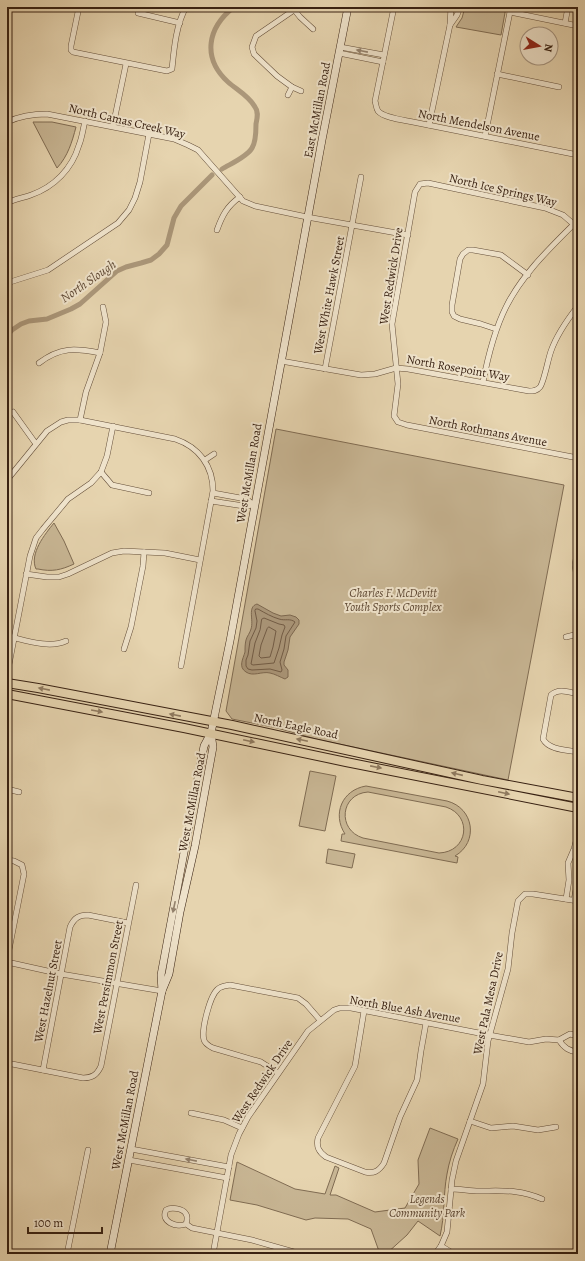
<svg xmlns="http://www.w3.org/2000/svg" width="585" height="1261" font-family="Alegreya,serif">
  <rect width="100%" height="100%" fill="#e6d4af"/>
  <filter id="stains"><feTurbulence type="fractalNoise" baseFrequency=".005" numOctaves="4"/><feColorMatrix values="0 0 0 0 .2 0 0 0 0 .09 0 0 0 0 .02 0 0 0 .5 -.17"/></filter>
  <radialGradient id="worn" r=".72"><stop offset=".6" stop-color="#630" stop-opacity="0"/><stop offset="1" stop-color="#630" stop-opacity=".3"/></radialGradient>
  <g fill="#c8b694" stroke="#806c53" fill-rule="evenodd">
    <polygon points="465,7 506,7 501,35 456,27 462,18"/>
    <path d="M33,122h19l24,5c-4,15 -8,29 -19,41z"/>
    <path d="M276,429l288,56 -56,295 -192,-41 -39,-11 -45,-9 -6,-8c17,-94 33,-188 50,-282z"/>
    <path d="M54,523l10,18 10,23c-13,6 -22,8 -36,5h-2c-7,-15 9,-35 18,-46z"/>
    <polygon points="310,771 336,776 325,831 299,826"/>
    <path d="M366,786l81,15c27,7 32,41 8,55l3,1 -1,6 -116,-22 1,-7h3c-13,-20 -3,-44 21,-48zM368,792l78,15c27,9 22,45 -7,46l-76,-15c-26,-8 -23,-44 5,-46z"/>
    <polygon points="328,849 355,854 352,868 326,863"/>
    <path d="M430,1128l28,11c-5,11 -9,23 -11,35 -4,21 -2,41 -7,62l-22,-15 -11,14 -21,19h-6l-9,-25 -23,-10 -33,-1 -9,2 -49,-15 -27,-5 7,-38 58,27 30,5 10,-28 4,2 -9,27h6l39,17 30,-4 14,-24 -1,-24z"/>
  </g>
  <path fill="#ab977a" stroke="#7d6850" d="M257,604l16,9 8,3 9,-1 6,2 3,3v4l-9,13 -2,13 -4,12v3l4,5v7l-3,2c-5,-2 -10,-5 -15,-6 -8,-2 -17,4 -24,-1 -8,-5 -3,-13 -1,-20 0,-4 0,-8 1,-12 1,-4 4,-7 5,-11 3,-9 -4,-22 6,-25z"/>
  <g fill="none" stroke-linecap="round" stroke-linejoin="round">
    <g stroke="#725c46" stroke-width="1">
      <path d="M256,609h2c7,4 14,8 21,10 6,2 11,-1 16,3l-9,14 -2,13 -4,13 2,8 -1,2 -11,-3 -18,1 -4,-1 -2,-3v-6l2,-5 2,-14 6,-13 1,-7 -2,-10z"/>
      <polygon points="262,619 264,618 279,624 284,625 285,627 282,635 279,648 274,663 253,665 251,664 255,643 260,630"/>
      <polygon points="269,627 276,631 273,647 270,657 261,658 259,656 261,645 267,629"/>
    </g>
    <g stroke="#ab977a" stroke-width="5">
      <path d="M222,169c8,-5 25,-12 30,-21 4,-6 4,-16 4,-24 1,-6 3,-12 -1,-17 -6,-11 -18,-17 -27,-25 -26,-24 -21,-54 6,-75"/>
      <polyline points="7,336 12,330 21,324 29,321 47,319 71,309 80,304 117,271 126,267 141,263 151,260 159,254 167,245 174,218 181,206 212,175"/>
    </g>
    <g stroke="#644e39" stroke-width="6">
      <g id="minor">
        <path d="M79,7l-8,39v4l2,2 94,19 5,-2c2,-20 4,-44 14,-62"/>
        <polyline points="292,7 300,17 313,29"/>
        <path d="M394,7l-19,94c1,3 1,7 3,10 6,7 26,9 35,11l165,33"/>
        <polyline points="294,10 256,36 252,47 254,54 277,76 292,87 301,91"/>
        <polyline points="510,12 578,26"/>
        <polyline points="138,13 180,23"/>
        <polyline points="565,23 568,7"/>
        <polyline points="450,25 457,15 460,7"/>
        <polyline points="340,47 384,55"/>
        <polyline points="339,53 383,62"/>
        <polyline points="497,74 559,87"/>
        <polyline points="288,95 292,87"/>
        <path d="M7,122c13,-6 25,-8 40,-8l127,25 14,6 10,5 45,51 12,5 52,11 101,18"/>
        <polyline points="429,125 450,25 451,7"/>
        <polyline points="113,126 126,64"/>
        <polyline points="485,136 511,7"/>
        <path d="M7,203c8,-4 16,-5 24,-8 23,-8 41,-26 48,-50 3,-7 4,-16 6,-24"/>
        <polyline points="578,228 563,215 545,208 428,183 420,184 415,192 392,324 398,384 394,416 398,422 407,425 578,458"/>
        <path d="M217,230c5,-14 10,-24 23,-33"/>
        <polyline points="7,283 48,270 118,223 129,210 135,198 140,182 149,134"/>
        <polyline points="496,329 481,324 460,319 454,316 452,312 452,305 460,259 463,254 468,250 473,250 501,255 528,275"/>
        <path d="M281,361l80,14 14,-1 21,-6 12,1 121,22c4,0 8,0 11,-4 4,-5 8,-28 11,-36 6,-17 16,-31 27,-45"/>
        <path d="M39,363c21,-16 36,-15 61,-10"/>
        <polyline points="325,369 361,177"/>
        <path d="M483,382c5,-26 11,-51 23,-75 17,-34 46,-61 72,-87"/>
        <polyline points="13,412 36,444"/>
        <polyline points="80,420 86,392 100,353 106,322 103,307"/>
        <polyline points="205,460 214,454"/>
        <polyline points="101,472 112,485 149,493"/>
        <path d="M7,480l40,-49 14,-9 7,-2h12l95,19c24,8 38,27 38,52l-32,175"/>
        <polyline points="211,501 244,506 254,505 246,499 213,493"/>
        <polyline points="578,547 575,565 576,572 578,573"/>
        <polyline points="26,574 47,577 59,577 68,574 112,553 124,551 165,553 200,560"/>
        <path d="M7,636c18,4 42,13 59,5"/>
        <polyline points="566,637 578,634"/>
        <polyline points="124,649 131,627 143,566 144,552"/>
        <polyline points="7,675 30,556 36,538 43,529 68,499 91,483 101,472 107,456 113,426"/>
        <path d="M578,694c-10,-2 -19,-6 -27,1l-8,44c6,11 23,11 35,13"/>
        <polyline points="7,789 19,792"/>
        <polyline points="7,860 14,861 22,865 24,874 7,960"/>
        <polyline points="566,899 569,880 568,863 574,849 578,834"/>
        <polyline points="574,900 578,879"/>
        <polyline points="7,962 61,974 162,991"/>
        <path d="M364,1011l-9,55 -37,72c-2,9 1,14 8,19l39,15c9,2 14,-1 19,-9l16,-46 17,-37 4,-29 5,-28"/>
        <polyline points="559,1040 570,1034 578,1036"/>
        <path d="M7,1063l76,15c9,0 14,-3 18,-12l35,-181"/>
        <path d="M43,1070l27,-143c4,-9 9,-12 18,-12l40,8"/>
        <path d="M278,1073l-17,-11 -48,-14c-4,-2 -8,-4 -9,-8 -3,-10 6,-45 14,-51 3,-3 7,-3 12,-4l68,13 8,6 14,16"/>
        <polyline points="191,1113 224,1120 242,1128"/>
        <polyline points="470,1121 491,1128 513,1126 538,1130 556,1127"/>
        <polyline points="131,1149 229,1167"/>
        <polyline points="129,1160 227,1178"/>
        <path d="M451,1189c9,0 19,2 28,2 24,0 40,-2 63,8"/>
        <path d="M186,1224c1,-3 2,-7 0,-10 -3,-6 -15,-7 -20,-4 -6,12 11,18 20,14l6,4 60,12 49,14"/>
        <polyline points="441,1246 454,1254"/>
        <polyline points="67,1254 88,1150"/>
        <path d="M213,1254l18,-99 8,-21 9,-17 60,-86 26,-21 6,-2h11l138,27 40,7 17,-3 13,1c5,8 10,11 19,12"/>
        <polyline points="435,1254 441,1246 447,1232 452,1180 456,1161 483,1084 488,1041 508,969 512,933 518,901 525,894 533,894 578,901"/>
      </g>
    </g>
    <g stroke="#382112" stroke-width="8">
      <g id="secondary">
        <polyline points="162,991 161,975 204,746 211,733 230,641 322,140 348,7"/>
        <polyline points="110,1254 162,991 169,974 180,912 195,846 213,747 211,733"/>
      </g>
    </g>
    <g stroke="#382112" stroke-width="10">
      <g id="trunk">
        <polyline points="7,683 38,688 232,725 482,780 578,798"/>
        <polyline points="7,694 184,728 346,762 578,808"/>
      </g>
    </g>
    <use href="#minor" stroke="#efe3cb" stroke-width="5"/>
    <use href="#secondary" stroke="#efe3cb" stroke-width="7"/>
    <use href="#trunk" stroke="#e6d4af" stroke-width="8"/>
  </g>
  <defs><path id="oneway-solid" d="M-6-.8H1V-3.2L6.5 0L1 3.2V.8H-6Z"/></defs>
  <g fill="#94826e">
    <use href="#oneway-solid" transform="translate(362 51) rotate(-169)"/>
    <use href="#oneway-solid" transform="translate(174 907) rotate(102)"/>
    <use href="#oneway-solid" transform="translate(191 1160) rotate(-169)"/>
  </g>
  <g fill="#8f7a60">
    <use href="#oneway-solid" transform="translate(44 689) rotate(-169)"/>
    <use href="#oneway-solid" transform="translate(97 711) rotate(10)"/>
    <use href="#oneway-solid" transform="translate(175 715) rotate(-169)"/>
    <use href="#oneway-solid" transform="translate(302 740) rotate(-168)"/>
    <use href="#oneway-solid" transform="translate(249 741) rotate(12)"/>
    <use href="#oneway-solid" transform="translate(376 767) rotate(11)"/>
    <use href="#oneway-solid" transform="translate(457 774) rotate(-167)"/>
    <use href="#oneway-solid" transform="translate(504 793) rotate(12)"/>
  </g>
  <g text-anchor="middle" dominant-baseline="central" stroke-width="4" stroke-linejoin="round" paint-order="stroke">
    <g font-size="12" fill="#382112" stroke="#efe3cb">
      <text transform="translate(317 110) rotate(-79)">East McMillan Road</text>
      <text transform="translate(127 121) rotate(13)">North Camas Creek Way</text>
      <text transform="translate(479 125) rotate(11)">North Mendelson Avenue</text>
      <text transform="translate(503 190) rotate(13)">North Ice Springs Way</text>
      <text transform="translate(391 276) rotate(-81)">West Redwick Drive</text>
      <text transform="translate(329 295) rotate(-79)">West White Hawk Street</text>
      <text transform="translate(458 368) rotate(10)">North Rosepoint Way</text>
      <text transform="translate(488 431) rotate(11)">North Rothmans Avenue</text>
      <text transform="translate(249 473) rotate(-80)">West McMillan Road</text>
      <text transform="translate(296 726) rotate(12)">North Eagle Road</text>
      <text transform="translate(192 802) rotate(-79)">West McMillan Road</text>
      <text transform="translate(108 977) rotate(-79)">West Persimmon Street</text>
      <text transform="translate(48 991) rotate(-79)">West Hazelnut Street</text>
      <text transform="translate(488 1003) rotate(-78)">West Pala Mesa Drive</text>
      <text transform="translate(405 1009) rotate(10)">North Blue Ash Avenue</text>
      <text transform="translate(262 1081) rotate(-56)">West Redwick Drive</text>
      <text transform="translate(125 1120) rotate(-79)">West McMillan Road</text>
    </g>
    <g font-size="12" font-style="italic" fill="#5c4632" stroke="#efe3cb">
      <text x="393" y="593">Charles F. McDevitt<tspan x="393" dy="14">Youth Sports Complex</tspan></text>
      <text x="427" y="1199">Legends<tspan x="427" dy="14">Community Park</tspan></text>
    </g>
    <g font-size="13" font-style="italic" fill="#604a36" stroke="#efe3cb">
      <text transform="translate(88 281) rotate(-35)">North Slough</text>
    </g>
  </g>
  <rect width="585" height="1261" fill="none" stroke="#e6d4af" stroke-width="24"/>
  <rect x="8" y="8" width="569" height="1245" fill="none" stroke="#382112" stroke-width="2"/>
  <rect x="12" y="12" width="561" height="1237" fill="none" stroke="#382112"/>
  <g transform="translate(539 46) rotate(101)"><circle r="19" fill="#efe3cb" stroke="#a69581"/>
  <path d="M0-3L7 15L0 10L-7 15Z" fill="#8f2418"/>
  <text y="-6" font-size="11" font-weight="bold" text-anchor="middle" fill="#382112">N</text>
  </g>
  <path d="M28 1227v6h74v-6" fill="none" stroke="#382112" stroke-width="2"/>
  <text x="34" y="1227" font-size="12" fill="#382112" stroke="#efe3cb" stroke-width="3" paint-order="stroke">100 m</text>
  <rect width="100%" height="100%" filter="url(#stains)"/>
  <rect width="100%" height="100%" fill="url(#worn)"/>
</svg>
